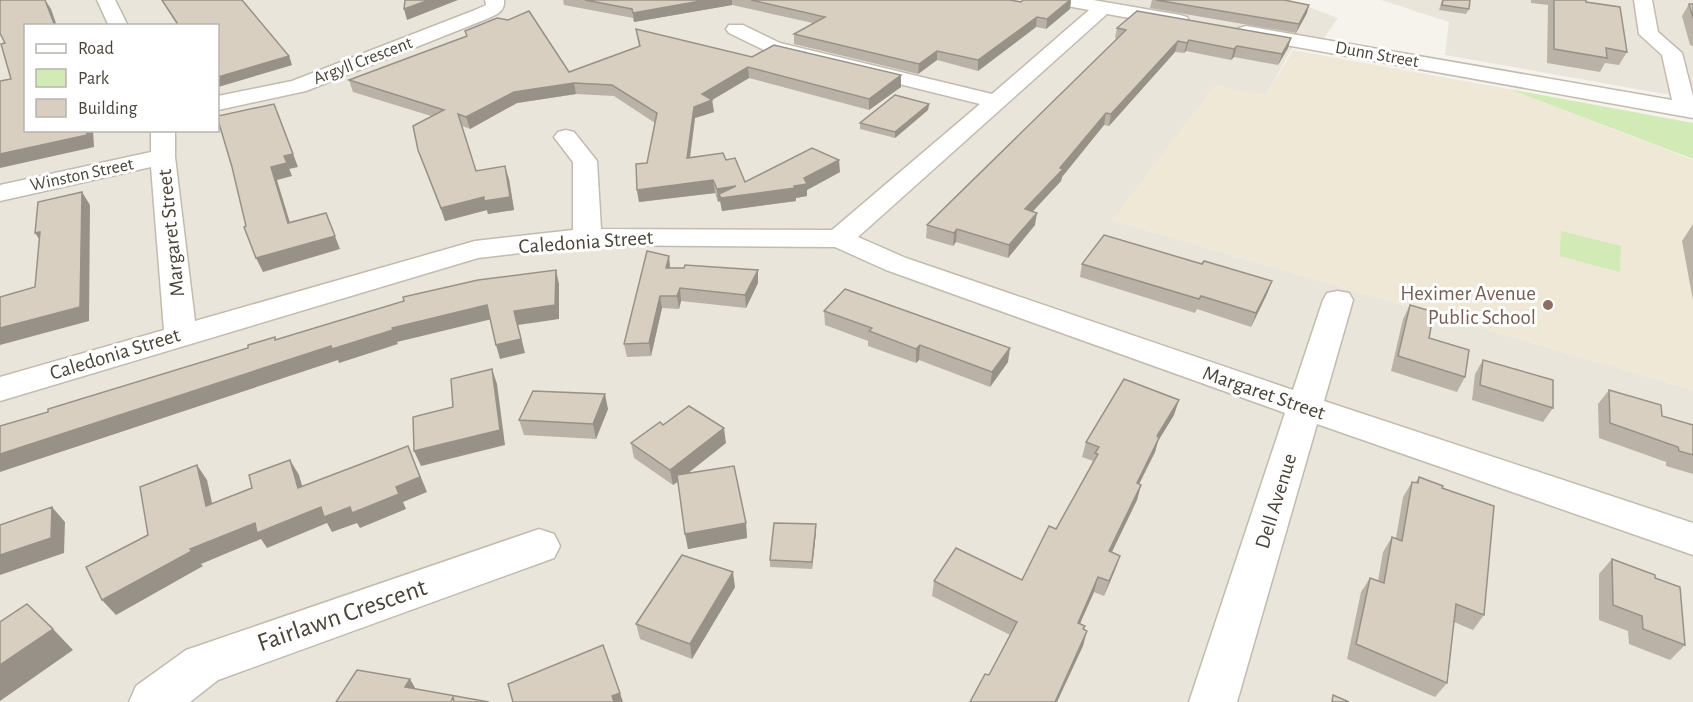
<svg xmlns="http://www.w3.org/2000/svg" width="1693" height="702" font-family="'Alegreya Sans',sans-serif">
  <rect width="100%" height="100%" fill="#f6f3ec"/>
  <g fill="#eae5da" fill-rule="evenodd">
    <path d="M0,0h1290l48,18 -14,20 -24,-4 -34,61 -154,125 581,170v312h-1693zM26,26h192v104h-192z"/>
    <polygon points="1381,0 1693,0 1693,99 1445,55 1449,22"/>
  </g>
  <polygon fill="#efe8d6" points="1293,50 1509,89 1693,160 1693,390 1112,220 1214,86 1266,95"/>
  <g fill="#d2eab5">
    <polygon points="1509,89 1693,123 1693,159"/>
    <polygon points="1561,231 1621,246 1620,272 1560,256"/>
  </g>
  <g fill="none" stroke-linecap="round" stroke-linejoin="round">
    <g stroke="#c2bbae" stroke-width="3">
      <g id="minor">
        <polygon points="97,0 115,0 128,26 109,26"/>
        <path d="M485,0h19c1,11 -6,14 -15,18l-183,73 -88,19v-14l74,-15 183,-71 11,-5z"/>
        <polygon points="1053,0 1093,0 1180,15 1187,17 1189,21 1187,25 1180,27 1107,14 858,237 906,258 1293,390 1323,300 1327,293 1338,291 1349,293 1353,300 1324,401 1693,523 1693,555 1317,424 1237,702 1189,702 1285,413 886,270 835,247 587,245 478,258 0,401 0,377 164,330 151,167 0,201 0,185 151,152 151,130 175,130 175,157 195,321 475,241 573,230 573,162 554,137 558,132 566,130 574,132 597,161 601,229 832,230 980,104 766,51 729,33 726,29 729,25 743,25 780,43 992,94 1089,10 1056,4"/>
        <polygon points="1634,0 1652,0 1658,32 1682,53 1693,96 1693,118 1246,38 1239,36 1236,32 1239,28 1246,26 1672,100 1662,55 1639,34"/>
        <polygon points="539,529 554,534 560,546 554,558 218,680 190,702 129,702 136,686 186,650"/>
      </g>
    </g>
    <use href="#minor" fill="#fff" fill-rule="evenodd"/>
  </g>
  <g fill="#bab2a6">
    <polygon points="161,0 242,0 289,56 292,65 218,87 218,26 178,26"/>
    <polygon points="563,0 1010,0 1021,2 1071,0 1070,9 1046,29 1036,27 978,71 937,60 918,74 794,44 794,34 813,23 732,5 634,22 633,18 564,5"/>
    <polygon points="1152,0 1159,0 1307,13 1296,33 1150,8"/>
    <polygon points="1442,0 1470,0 1469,9 1466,14 1439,10"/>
    <polygon points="1531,0 1586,0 1586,2 1627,52 1619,65 1605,63 1600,72 1547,63 1548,5 1531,3"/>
    <polygon points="1689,4 1693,4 1693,46 1690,45 1682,16"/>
    <polygon points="1117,28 1291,38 1288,48 1278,65 1234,57 1231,60 1186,51 1184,53 1175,52 1109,126 1104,125 1062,177 1061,181 1033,211 1035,225 1008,258 956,242 953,246 926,238 927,225 1117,39 1115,38"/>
    <polygon points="636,29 752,57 901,75 901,87 869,110 749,78 712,100 714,112 695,118 690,158 726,160 745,182 840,172 807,190 807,196 796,198 796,201 722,211 720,201 718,202 715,193 639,202 637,190 647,163 655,123 614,96 576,94 517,103 470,129 462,126 476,171 509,179 514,210 488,214 487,210 445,221 418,150 431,116 353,92 349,80 569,72 639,47"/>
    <polygon points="929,104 928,110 895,138 860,129 860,123"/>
    <polygon points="1693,224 1693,300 1682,241"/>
    <polygon points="669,256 670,268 758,270 758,283 746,308 681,301 679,309 662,308 651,356 627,357 624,344"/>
    <polygon points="1082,264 1202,264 1272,281 1267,294 1251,327 1197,309 1195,313 1080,277"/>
    <polygon points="1410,305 1429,338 1465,377 1457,392 1391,371 1403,319"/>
    <polygon points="824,311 1008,362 990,387 919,360 916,363 868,346 868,341 825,325"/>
    <polygon points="1483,360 1553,408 1543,422 1472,400 1475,374"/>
    <polygon points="1609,390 1662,416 1693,425 1693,474 1666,466 1666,462 1599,438 1598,404"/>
    <polygon points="608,409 596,439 524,435 519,420"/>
    <polygon points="1174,415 1158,441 1155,452 1139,484 1141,485 1137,500 1112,552 1120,556 1115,570 1104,596 1094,592 1080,623 1084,629 1083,646 989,675 1010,635 932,596 934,581 1022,580 1056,529 1093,461 1082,457 1086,442"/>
    <polygon points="663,425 726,443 688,473 746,523 747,538 688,549 678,482 673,485 634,458 631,443"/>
    <polygon points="1419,477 1442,488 1484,615 1473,630 1454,622 1447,683 1435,697 1347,659 1361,592 1370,578 1378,581 1383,552 1392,537 1396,538 1403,497 1412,482 1415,483"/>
    <polygon points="816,524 816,532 812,569 770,567 770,560"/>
    <polygon points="1612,559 1655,578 1685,645 1670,660 1629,644 1628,631 1599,620 1599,574"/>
    <polygon points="735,587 692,659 640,639 636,624"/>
  </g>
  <g fill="#979187">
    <polygon points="45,0 51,9 57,26 55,26"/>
    <polygon points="429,0 458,0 407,20 404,9"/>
    <polygon points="706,0 732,0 732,5 634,22 633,13"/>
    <polygon points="1071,0 1070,9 1046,29 1047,19"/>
    <polygon points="1309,5 1307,13 1296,33 1299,24"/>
    <polygon points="1037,17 1036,27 978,71 978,60"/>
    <polygon points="1291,38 1288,48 1278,65 1282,54"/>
    <polygon points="1189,40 1186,51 1184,53 1187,43"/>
    <polygon points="1178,41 1175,52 1109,126 1111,114"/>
    <polygon points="1237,46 1234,57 1231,60 1234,49"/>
    <polygon points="937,51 937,60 918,74 919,64"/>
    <polygon points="289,56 292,65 218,87 218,77"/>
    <polygon points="748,67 749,78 712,100 714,112 695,118 688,171 687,158 694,107 702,94"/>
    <polygon points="901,75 901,87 869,110 869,99"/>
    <polygon points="574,83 576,94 517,103 470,129 466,117 514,92"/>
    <polygon points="929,104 928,110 895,138 895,132"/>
    <polygon points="1106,113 1104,125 1062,177 1061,181 1023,222 1025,209"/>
    <polygon points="279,116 298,167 289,169 284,156"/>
    <polygon points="87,130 93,130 94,147 0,168 0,154"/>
    <polygon points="839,160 840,172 807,190 807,196 796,198 796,201 722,211 719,194 720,201 718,202 717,189 736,186 794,186 804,178"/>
    <polygon points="287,163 292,176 277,180 294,236 288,223 271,167"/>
    <polygon points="505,166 509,179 514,210 488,214 487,210 445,221 441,208"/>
    <polygon points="713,180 715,193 639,202 637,190"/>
    <polygon points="82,192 90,205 89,321 0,345 0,328 80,307"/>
    <polygon points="326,213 340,249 263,272 256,258"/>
    <polygon points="1037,213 1035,225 1008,258 1009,245"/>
    <polygon points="957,229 956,242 953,246 954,233"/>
    <polygon points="40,232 44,246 35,233"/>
    <polygon points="669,256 670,268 666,268"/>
    <polygon points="556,270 559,284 559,319 518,325 525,353 500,359 496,345 514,311"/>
    <polygon points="758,270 758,283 746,308 745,295"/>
    <polygon points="1272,281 1267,294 1251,327 1256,313"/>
    <polygon points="680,288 681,301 679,309 677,296"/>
    <polygon points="660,296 662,308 651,356 649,343"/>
    <polygon points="487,305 492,319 397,342 398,344 339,363 338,360 0,472 0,454 331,346 392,328"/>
    <polygon points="920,345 919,360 916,363 916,349"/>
    <polygon points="1010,348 1008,362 990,387 992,372"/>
    <polygon points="492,369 497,384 505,445 421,466 414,451"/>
    <polygon points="605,394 608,409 596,439 593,424"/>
    <polygon points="1179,400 1174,415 1158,441 1155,452 1132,498 1137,483 1157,436"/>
    <polygon points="724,428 726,443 673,485 670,470"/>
    <polygon points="408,446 427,492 403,502 406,509 360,528 357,523 332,532 327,523 267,548 261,539 201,564 203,566 116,615 102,600 190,549 255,523 321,507 396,487"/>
    <polygon points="290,460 299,475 307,503 298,488"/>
    <polygon points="197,465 207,480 216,521 206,506"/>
    <polygon points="1141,485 1137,500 1105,566 1109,551"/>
    <polygon points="52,507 65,522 64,553 0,575 0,555"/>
    <polygon points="746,523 747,538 688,549 685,534"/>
    <polygon points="816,524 816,532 812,569 812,562"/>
    <polygon points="1120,556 1115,570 1104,596 1109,581"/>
    <polygon points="733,572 735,587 692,659 690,644"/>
    <polygon points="1098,577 1094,592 1074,637 1078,623"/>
    <polygon points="53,629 73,650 0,701 0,665"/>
    <polygon points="1087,631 1083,646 1057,702 1055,702"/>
    <polygon points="410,679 418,693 405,687"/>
    <polygon points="620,693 623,702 614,702 612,696"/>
  </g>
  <g fill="#d8cfc1" stroke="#979187" stroke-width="1.5">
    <polygon points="0,0 45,0 55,26 26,26 26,130 87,130 87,135 0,154 0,81 11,79 1,44 5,43 0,33"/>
    <polygon points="162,0 242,0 289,56 218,77 218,26 179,26"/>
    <polygon points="405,0 429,0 404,9"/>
    <polygon points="585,0 706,0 633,13 632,9"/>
    <polygon points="751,0 1010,0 1021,2 1023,0 1070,0 1047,19 1037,17 978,60 937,51 919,64 794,34 825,17"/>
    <polygon points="1156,0 1284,0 1309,5 1299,24"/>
    <polygon points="1443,0 1470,0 1469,9 1442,5"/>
    <polygon points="1554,0 1586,0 1586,2 1620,7 1627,52 1606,48 1607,58 1554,49"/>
    <polygon points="1689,4 1693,4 1693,18"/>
    <polygon points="529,11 569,72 640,46 636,29 752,57 774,45 901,75 869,99 748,67 702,94 712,100 694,107 687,158 723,153 726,160 735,158 745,182 812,148 839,160 804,178 807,184 794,186 795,188 721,198 719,194 736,186 717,189 713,180 637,190 636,164 647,163 657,113 612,85 574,83 514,92 466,117 458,114 476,171 505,166 510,197 484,201 484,197 441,208 418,150 413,126 444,110 349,80 467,36 465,31 497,18 508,20"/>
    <polygon points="1137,11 1291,38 1282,54 1237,46 1234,49 1189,40 1187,43 1178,41 1111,114 1106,113 1060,168 1063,169 1025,209 1037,213 1009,245 957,229 954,233 927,225 1126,30 1117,28"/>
    <polygon points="895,95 929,104 895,132 860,123"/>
    <polygon points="274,104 293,154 284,156 287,163 271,167 288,223 326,213 335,236 256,258 244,227 246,226 232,167 218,120 218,116"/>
    <polygon points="82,192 80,307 0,328 0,297 35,287 40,232 35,233 38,202"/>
    <polygon points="1104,235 1202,264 1204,261 1272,281 1256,313 1201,296 1199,299 1082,264"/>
    <polygon points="647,251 669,256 666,268 684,268 685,265 758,270 745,295 680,288 677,296 660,296 649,343 624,344"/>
    <polygon points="556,270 555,305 514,311 521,339 496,345 487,305 392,328 393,330 332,349 331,346 0,454 0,426 48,412 48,409 248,348 248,345 275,337 275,340 404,301 403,297 478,280"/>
    <polygon points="845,289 1010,348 992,372 920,345 916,349 869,331 872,328 824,311"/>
    <polygon points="1410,305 1434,312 1429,338 1469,350 1465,377 1398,356"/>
    <polygon points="1483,360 1553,380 1553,408 1480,385"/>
    <polygon points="492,369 500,430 414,451 413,417 453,407 451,379"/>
    <polygon points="1124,379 1179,400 1157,436 1159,438 1137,483 1141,485 1109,551 1120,556 1109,581 1098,577 1078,623 1085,626 1083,629 1087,631 1055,702 970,702 985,674 989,675 1017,622 934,581 956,548 1022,580 1049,526 1056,529 1098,454 1095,453 1099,447 1086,442"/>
    <polygon points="1609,390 1661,405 1662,416 1693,425 1693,455 1679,451 1678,447 1610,423"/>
    <polygon points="533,391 605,394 593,424 519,420"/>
    <polygon points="689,406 724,428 670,470 631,443 660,422 663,425"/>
    <polygon points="408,446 420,477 396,487 399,494 352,513 350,507 324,517 321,507 257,533 255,523 190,549 192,551 102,600 86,567 148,535 140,487 197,465 206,506 252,488 249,475 290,460 298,488"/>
    <polygon points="734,466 746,523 685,534 677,475"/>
    <polygon points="1419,477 1443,486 1442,488 1494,506 1484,615 1456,604 1447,683 1356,644 1370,578 1384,583 1392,537 1402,541 1412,482 1418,483"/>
    <polygon points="52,507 51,538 0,555 0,525"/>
    <polygon points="774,523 816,524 812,562 770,560"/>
    <polygon points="682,555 733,572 690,644 636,624"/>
    <polygon points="1612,559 1655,575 1655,578 1680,587 1685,645 1643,629 1642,616 1613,605"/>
    <polygon points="27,604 53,629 0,665 0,622"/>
    <polygon points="603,645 620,693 612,696 614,702 513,702 508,684"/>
    <polygon points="357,670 410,679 405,687 489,702 454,702 453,697 451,702 336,702"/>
    <polygon points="1333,695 1349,702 1332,702"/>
  </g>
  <circle fill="#8d6e63" stroke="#fff" stroke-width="2" cx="1548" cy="305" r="6"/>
  <g text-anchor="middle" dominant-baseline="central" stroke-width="6" stroke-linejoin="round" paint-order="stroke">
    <g font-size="18" fill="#4b4439" stroke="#fff">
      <text transform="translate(1377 55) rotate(10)">Dunn Street</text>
      <text transform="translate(363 61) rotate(-21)">Argyll Crescent</text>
      <text transform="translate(82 175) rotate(-12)">Winston Street</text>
    </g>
    <g font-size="21" fill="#4b4439" stroke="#fff">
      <text transform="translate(171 233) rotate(-96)">Margaret Street</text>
      <text transform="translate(586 242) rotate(-4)">Caledonia Street</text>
      <text transform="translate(115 354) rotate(-17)">Caledonia Street</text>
      <text transform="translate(1264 393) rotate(19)">Margaret Street</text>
      <text transform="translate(1276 501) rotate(-73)">Dell Avenue</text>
    </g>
    <g font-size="21" fill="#785e54" stroke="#fff" text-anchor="end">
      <text x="1536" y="293">Heximer Avenue<tspan x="1536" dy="24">Public School</tspan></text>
    </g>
    <g font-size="26" fill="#4b4439" stroke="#fff">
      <text transform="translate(342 615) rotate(-19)">Fairlawn Crescent</text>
    </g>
  </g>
  <rect x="24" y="24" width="195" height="108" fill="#ffffff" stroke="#b7b4b0" stroke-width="1.5"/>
  <rect x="36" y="44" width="30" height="9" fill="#ffffff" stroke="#b7b4b0" stroke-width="1.5"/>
  <text x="78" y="54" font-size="18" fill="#4b4439">Road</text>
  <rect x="36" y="69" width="30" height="18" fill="#d2eab5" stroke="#b7b4b0" stroke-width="1.5"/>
  <text x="78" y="84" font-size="18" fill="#4b4439">Park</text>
  <rect x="36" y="99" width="30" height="18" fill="#d8cfc1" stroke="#b7b4b0" stroke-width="1.5"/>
  <text x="78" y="114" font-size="18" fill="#4b4439">Building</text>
</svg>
